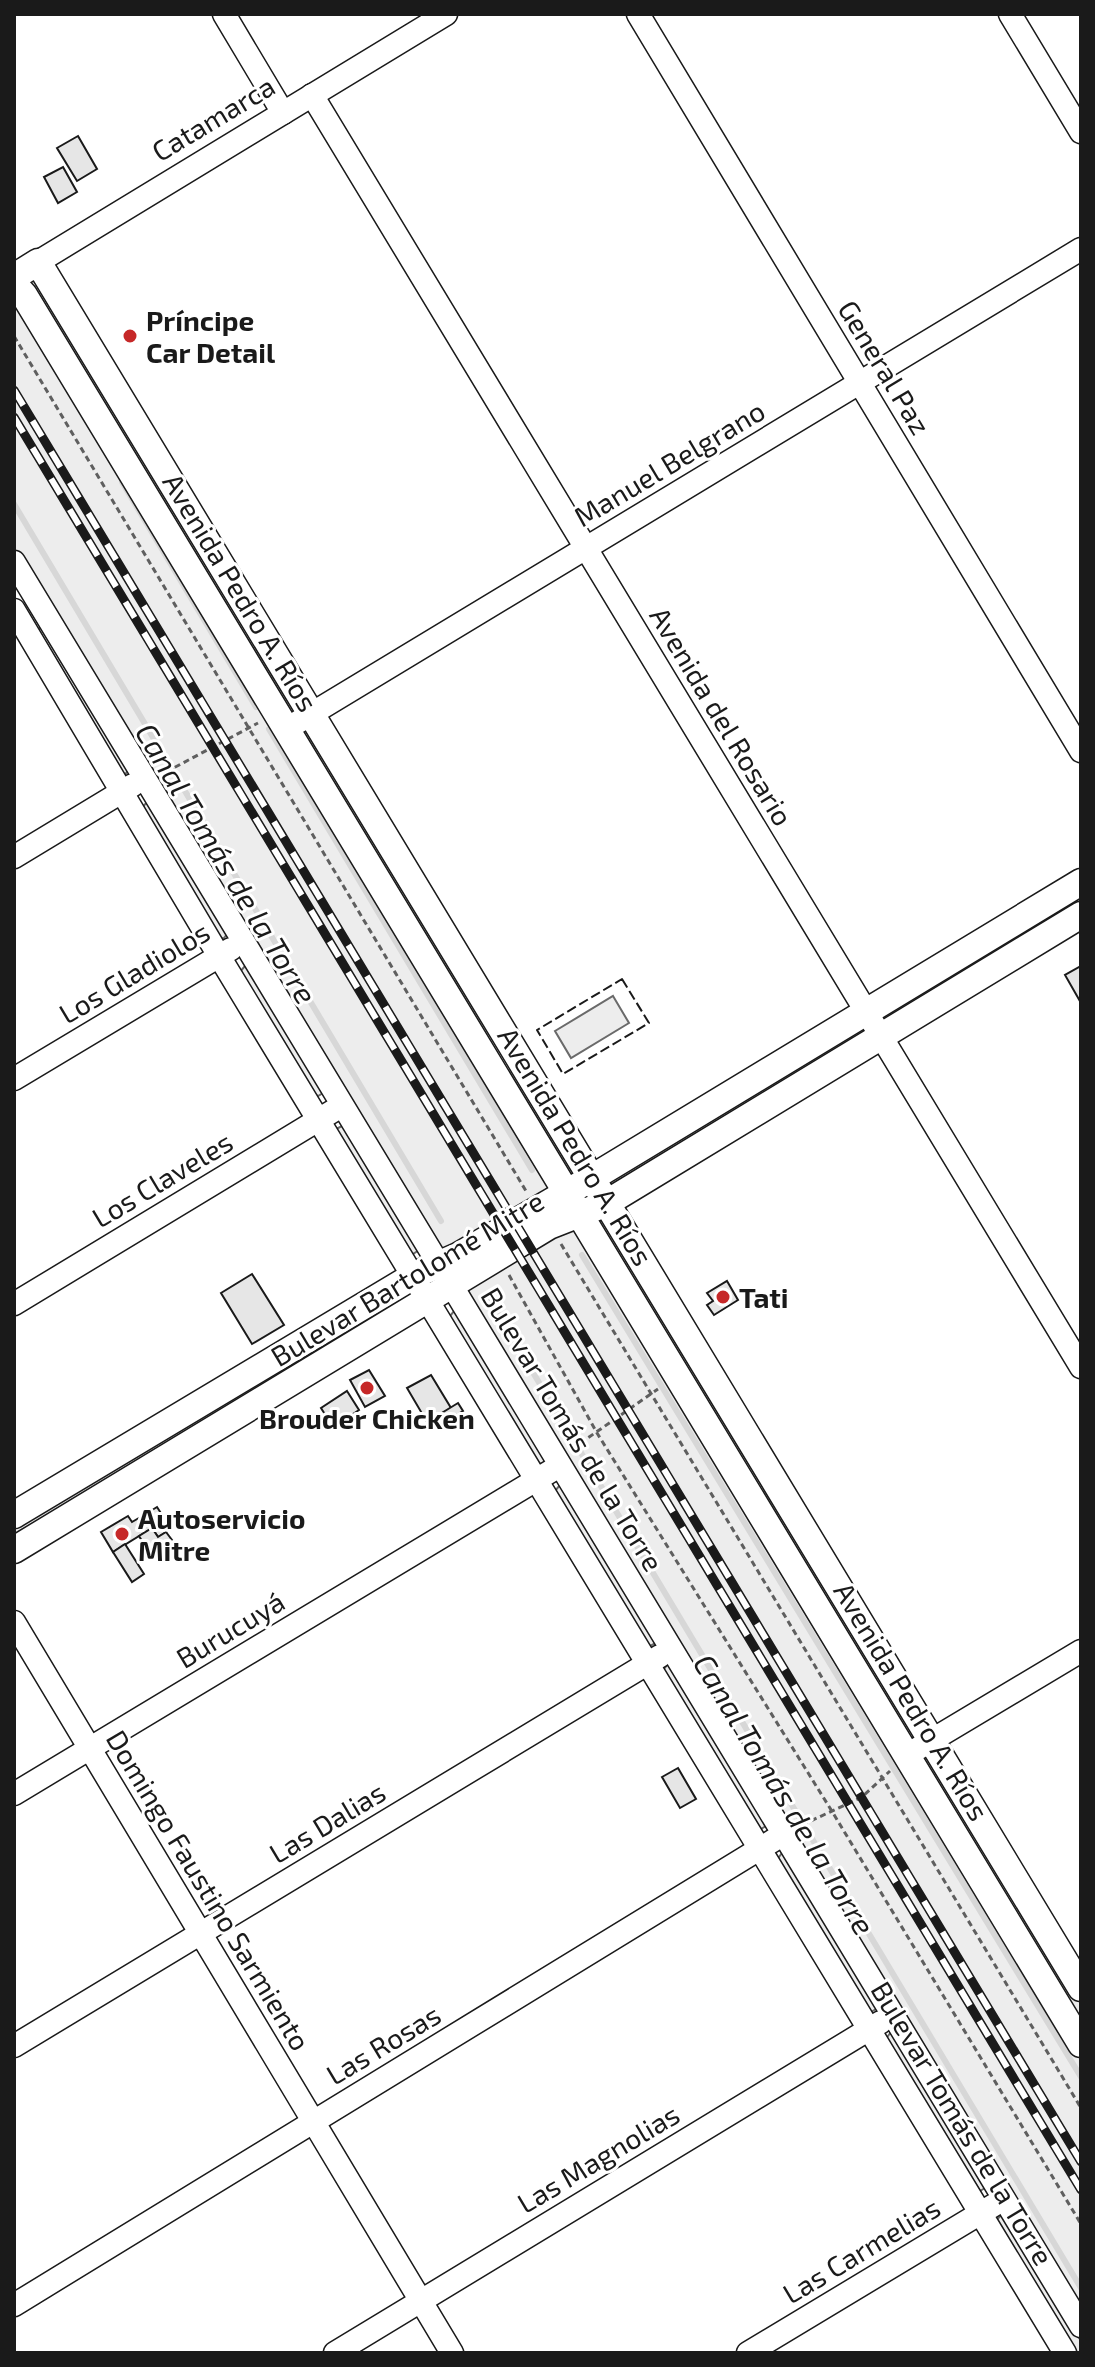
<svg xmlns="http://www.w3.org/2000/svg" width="1095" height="2367" font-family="'Exo 2',sans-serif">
  <rect width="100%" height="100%" fill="#fff"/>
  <g fill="#ededed" stroke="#6a6a6a" stroke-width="2">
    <polygon points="38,262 1081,1988 1081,2326 14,562 14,277"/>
    <polygon points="40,628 45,628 129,769 124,776 36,632"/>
    <polygon points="146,803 150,804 227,934 224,938 218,939 141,809"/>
    <polygon points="1081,891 1081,910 894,1015 892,1010"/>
    <polygon points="245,966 250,968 323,1093 318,1096 313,1093 238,974"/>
    <polygon points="613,996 629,1023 571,1058 555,1031"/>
    <polygon points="849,1035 853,1040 619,1187 609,1186 608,1176"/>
    <polygon points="342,1126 348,1127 419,1250 413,1254 407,1251 336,1129"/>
    <polygon points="402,1296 405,1300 14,1540 14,1521"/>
    <polygon points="455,1310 546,1461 541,1464 535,1462 449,1317"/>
    <polygon points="560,1485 656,1643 650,1646 645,1644 554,1492"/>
    <polygon points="668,1664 766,1826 761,1829 755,1826 662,1671"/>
    <polygon points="782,1853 787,1855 876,2003 876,2009 871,2012 776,1861"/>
    <polygon points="891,2032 985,2188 980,2191 885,2040"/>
    <polygon points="1001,2215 1006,2217 1081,2341 1081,2353 1074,2353 995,2222"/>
  </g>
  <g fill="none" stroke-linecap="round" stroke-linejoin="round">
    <g stroke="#d7d7d7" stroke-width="6">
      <polyline points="122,482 256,707"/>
      <polyline points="14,504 441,1221"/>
      <polyline points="269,729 532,1170"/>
      <polyline points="582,1255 1081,2077"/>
      <polyline points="489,1299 1081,2288"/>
    </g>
  </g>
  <g fill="#e6e6e6" stroke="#1a1a1a" stroke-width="2">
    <polygon points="78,136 97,169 77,181 57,148"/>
    <polygon points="63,167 77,192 58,203 44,177"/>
    <polygon points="1081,966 1081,1003 1065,975"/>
    <polygon points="252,1274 284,1325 252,1344 221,1293"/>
    <polygon points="727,1281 738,1300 714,1315 707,1305 713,1301 707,1293"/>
    <polygon points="369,1370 385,1396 365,1407 350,1380"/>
    <polygon points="431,1375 451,1408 427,1422 407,1388"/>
    <polygon points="347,1391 359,1410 333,1427 321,1408"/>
    <polygon points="458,1403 463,1411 444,1422 440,1414"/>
    <polygon points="157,1507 171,1529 158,1537 144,1515"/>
    <polygon points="144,1515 152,1528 113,1552 101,1532 128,1516 132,1522"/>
    <polygon points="152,1528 158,1537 166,1532 172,1540 150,1554 139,1536"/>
    <polygon points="125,1544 144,1574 132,1582 113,1552"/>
    <polygon points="678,1768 696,1799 680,1808 662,1777"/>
  </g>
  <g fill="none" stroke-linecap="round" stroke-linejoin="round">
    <g stroke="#1a1a1a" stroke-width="25">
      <g id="minor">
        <polyline points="224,14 283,113"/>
        <polyline points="638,14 1081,751"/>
        <polyline points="1010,14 1081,132"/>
        <polyline points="312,95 1081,1367"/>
        <polyline points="38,262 446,14"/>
        <polyline points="14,562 1081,2326"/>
        <polyline points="14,610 219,956 1065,2353"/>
        <polyline points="298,722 1081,249"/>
        <polyline points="14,857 133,785"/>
        <polyline points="14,1079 231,949"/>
        <polyline points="14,1304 333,1111"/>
        <polyline points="14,1622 452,2353"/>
        <polyline points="907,1755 1081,1651"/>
        <polyline points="14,1794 551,1471"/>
        <polyline points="14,2046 660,1656"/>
        <polyline points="14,2305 774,1840"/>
        <polyline points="335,2353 881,2022"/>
        <polyline points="748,2353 994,2205"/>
      </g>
    </g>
    <g stroke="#1a1a1a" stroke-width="29">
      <g id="major">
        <polyline points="14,277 38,262 1081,1988"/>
        <polyline points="14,284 24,295 1081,2044"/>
        <polyline points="14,1515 415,1275 458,1256 590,1179 1081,882"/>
        <polyline points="14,1550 549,1226 605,1204 1081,915"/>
      </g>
    </g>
    <g stroke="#5f5f5f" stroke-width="3" stroke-dasharray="6 4" stroke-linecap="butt">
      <polyline points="14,336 526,1191"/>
      <polyline points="166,772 258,723"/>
      <polyline points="561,1244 1081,2108"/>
      <polyline points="509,1275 597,1433 833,1813 1081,2224"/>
      <polyline points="572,1449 658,1389"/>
      <polyline points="802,1825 862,1797 890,1771"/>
    </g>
    <use href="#minor" stroke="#fff" stroke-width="22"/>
    <use href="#major" stroke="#fff" stroke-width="26"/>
    <g stroke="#1a1a1a" stroke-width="9">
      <g id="rail">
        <polyline points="14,390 1081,2162"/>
        <polyline points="14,417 1081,2190"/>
      </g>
    </g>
    <use href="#rail" stroke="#fff" stroke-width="6" stroke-dasharray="18" stroke-linecap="butt"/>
    <polygon stroke="#1a1a1a" stroke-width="2" stroke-dasharray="10 4" stroke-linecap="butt" points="622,979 649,1023 563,1074 537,1030"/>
  </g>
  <g fill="#c62828" stroke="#fff" stroke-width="3">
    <circle cx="130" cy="336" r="8"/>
    <circle cx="723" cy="1297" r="8"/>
    <circle cx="367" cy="1388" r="8"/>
    <circle cx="122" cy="1534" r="8"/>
  </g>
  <g text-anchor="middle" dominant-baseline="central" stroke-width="6" stroke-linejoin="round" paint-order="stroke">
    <g font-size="28" fill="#1a1a1a" stroke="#fff">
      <text transform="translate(213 118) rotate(-31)">Catamarca</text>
      <text transform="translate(885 367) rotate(59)">General Paz</text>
      <text transform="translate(669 463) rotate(-31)">Manuel Belgrano</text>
      <text transform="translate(241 592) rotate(59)">Avenida Pedro A. Ríos</text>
      <text transform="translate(722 716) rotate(59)">Avenida del Rosario</text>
      <text transform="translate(134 972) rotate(-31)">Los Gladiolos</text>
      <text transform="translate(576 1146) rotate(59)">Avenida Pedro A. Ríos</text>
      <text transform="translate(162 1179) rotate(-31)">Los Claveles</text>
      <text transform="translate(407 1278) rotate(-31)">Bulevar Bartolomé Mitre</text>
      <text transform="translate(573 1429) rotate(59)">Bulevar Tomás de la Torre</text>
      <text transform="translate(230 1629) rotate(-31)">Burucuyá</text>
      <text transform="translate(912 1701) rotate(59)">Avenida Pedro A. Ríos</text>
      <text transform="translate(327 1822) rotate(-31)">Las Dalias</text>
      <text transform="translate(209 1890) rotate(59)">Domingo Faustino Sarmiento</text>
      <text transform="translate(383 2044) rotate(-31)">Las Rosas</text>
      <text transform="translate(963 2123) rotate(59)">Bulevar Tomás de la Torre</text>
      <text transform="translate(598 2158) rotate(-31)">Las Magnolias</text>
      <text transform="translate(861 2250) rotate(-31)">Las Carmelias</text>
    </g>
    <g font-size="28" font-weight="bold" fill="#1a1a1a" stroke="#fff" text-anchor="start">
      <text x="146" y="320">Príncipe<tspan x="146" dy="32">Car Detail</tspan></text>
      <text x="739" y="1297">Tati</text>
      <text x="367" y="1418" text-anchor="middle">Brouder Chicken</text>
      <text x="138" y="1518">Autoservicio<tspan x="138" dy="32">Mitre</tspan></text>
    </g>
    <g font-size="30" font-style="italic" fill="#1a1a1a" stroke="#fff">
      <text transform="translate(227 863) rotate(59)">Canal Tomás de la Torre</text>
      <text transform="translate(785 1794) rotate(59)">Canal Tomás de la Torre</text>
    </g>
  </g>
  <rect width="1095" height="2367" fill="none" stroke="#1a1a1a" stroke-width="32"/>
</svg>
